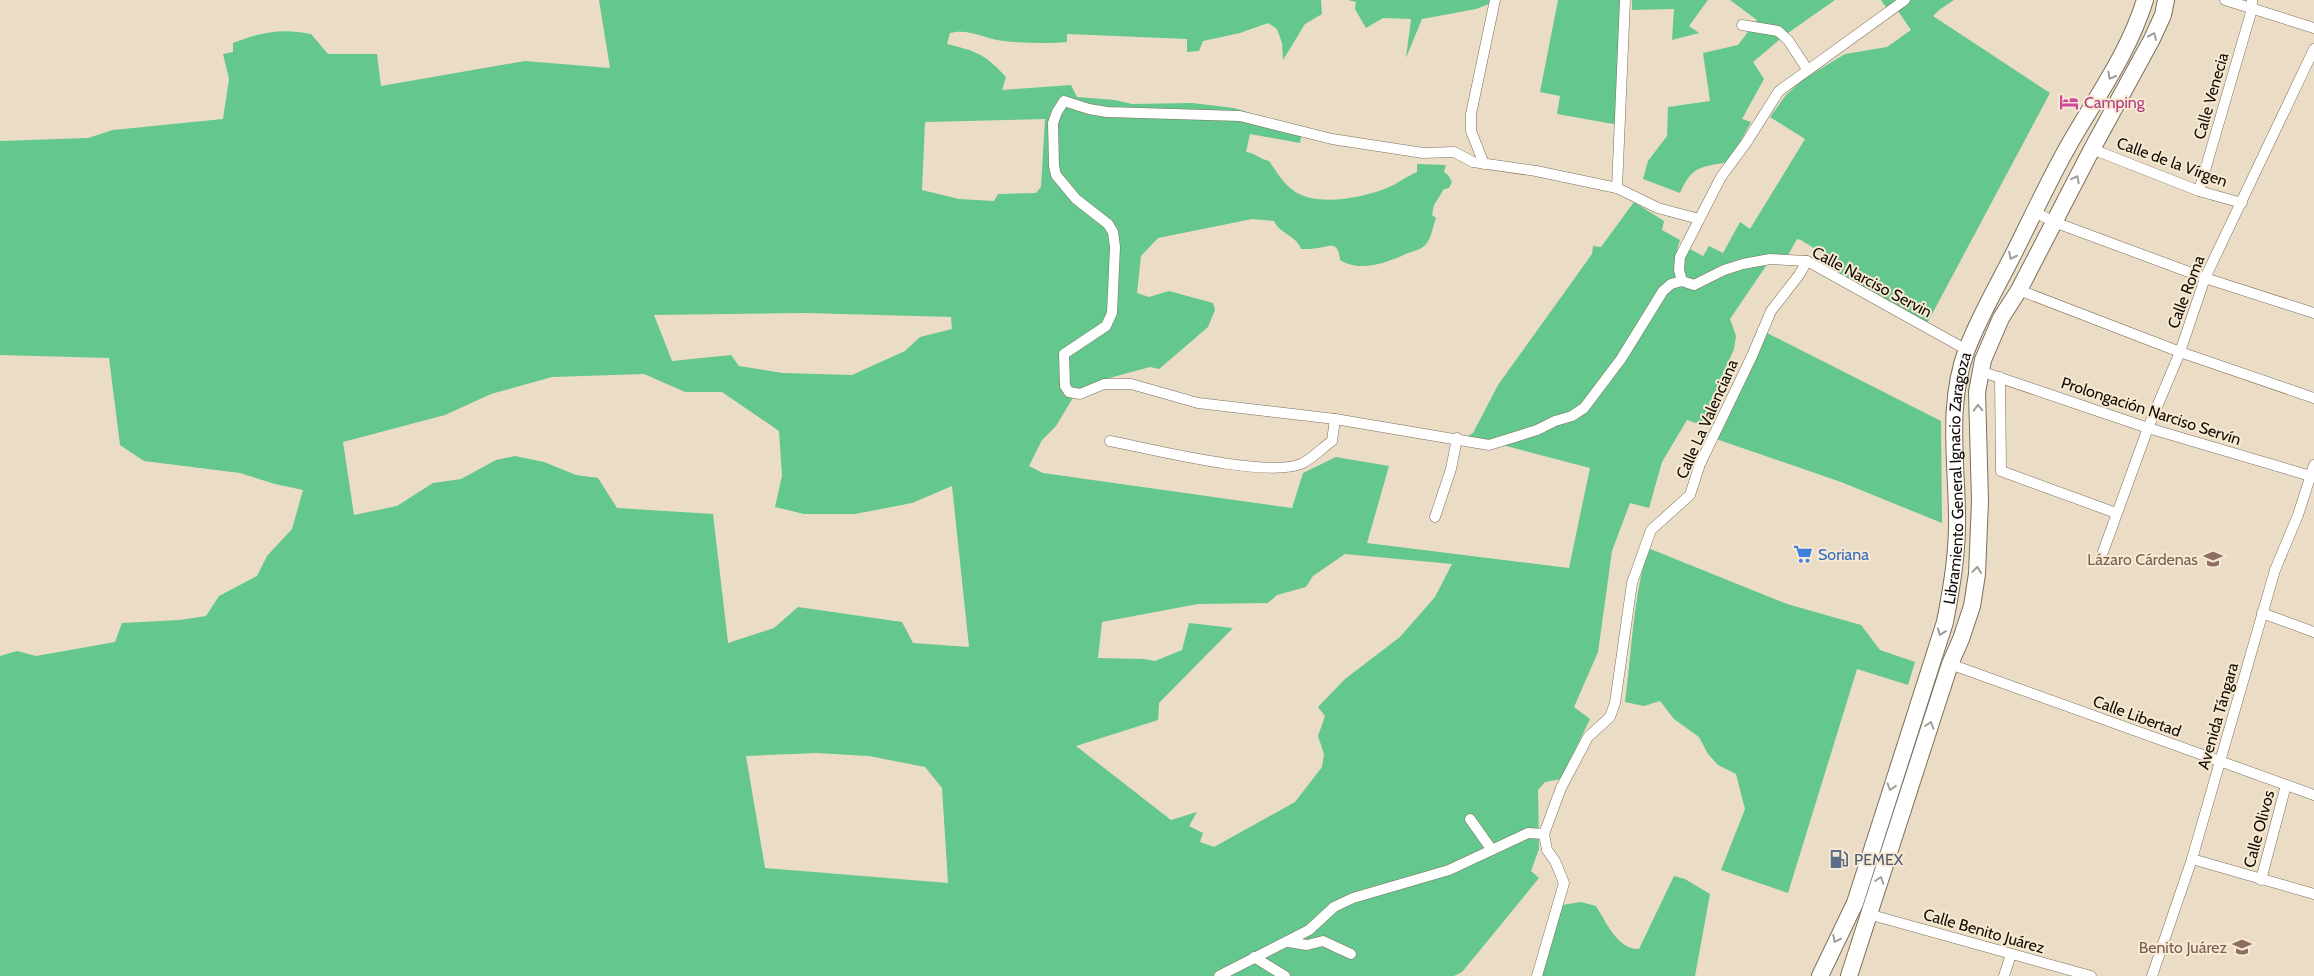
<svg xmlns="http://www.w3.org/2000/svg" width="2314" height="976" font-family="Cabin,sans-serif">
  <rect width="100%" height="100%" fill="#ebdcc5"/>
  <g fill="#63c78e" fill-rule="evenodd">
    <path d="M599,0h722l1,14 -17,10 -22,36 -1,-17 -5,-14 -9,-6 -28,10 -37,8 -4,10 -12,1v-13l-120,-5v8c-20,2 -43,1 -63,-1 -19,-2 -35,-13 -54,-8l-3,11c29,7 38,10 59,33l-4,13 69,-5 6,12 38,3 17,4 60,-1 42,5 49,15 20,3 -3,17 -50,-9 -4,18c9,1 14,7 23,9 7,10 15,23 25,30 23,16 68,7 93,-3 10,-4 20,-12 30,-16v-8l29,1 -2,7 4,3 4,7 -3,6 -5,1 -10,16 -2,10 4,3c-4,10 -4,22 -13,29 -4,3 -10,4 -15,6 -19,9 -48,20 -68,7 -2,-18 -7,-15 -22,-12 -5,1 -12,1 -17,1 -5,-14 -21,-15 -27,-28l-22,-2 -94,19 -17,18 -4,37 12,4 20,-6 44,12 2,7 -7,17 -49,42 -9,-2 -48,13 -25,11 -21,35 -14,14 -13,26 14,7 249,35 11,-35 33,-16 53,9 -22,77 202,25 21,-100 -122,-32 5,-3 25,-48 94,-131 1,-8 8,1 33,-45 30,19 -2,9 18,10 -3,10 9,4 4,-5 13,7 6,-10 14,7 17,-31 10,7 55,-90 -35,-22 16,-22 16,-15 43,-26 42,-7 24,-17 -15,-22 -6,5 -9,-13h73l-15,10 -6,6 117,77 -127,238 -109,-65 9,-12 -22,-14 -4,-1 -13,23 -16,1 -38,56 6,17 -2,13 -33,76 -14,-5 -25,42 -13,46 -19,-5 -18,48 -14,101 -24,55 16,12 -29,60 -16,3 -7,8 1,59 -8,22 8,7 -63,77 -14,17 -8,4h-1454v-320l17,-5 19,5 79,-14 7,-19 58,-3 26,-4 13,-20 38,-20 10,-20 25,-27 11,-39 -28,-6 -35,-11 -96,-12 -24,-16 -11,-87 -109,-3v-214l88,-3 25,-8 110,-11 6,-40 -6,-25 10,-2v-9c29,-11 47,-15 78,-9l17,20h49l4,32 144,-25 85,7zM1045,119l-4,68 -5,6 -38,1 -4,7 -35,-2 -37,-9 3,-68zM806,313l145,4 1,12 -32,8 -15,14 -53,24 -69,-2 -44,-7 -8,-11 -59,6 -18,-46zM644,374l41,18h37l57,39 3,45 -7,31 29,7h51l57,-11 40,-17 17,161 -56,-4 -11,-21 -104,-15 -24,21 -46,15 -15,-129 -96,-6 -19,-30 -22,-3 -32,-13 -29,-6 -19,4 -35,19 -28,4 -36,23 -43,9 -11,-73 102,-27 46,-21 61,-17zM1345,554l107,10 -17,33 -35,40 -55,42 -27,28 7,9 -7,20 6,18 -2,13 -27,35 -81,45 -14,-5 3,-9 -14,-7 8,-14 -26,8 -95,-74 82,-26 1,-17 74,-75 -44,-5 -7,27 -27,11 -11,-2 -46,-1 4,-36 96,-18 70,-1 9,-8 29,-8 7,-11zM816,753l53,3 56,11 17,21 6,95 -183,-15 -19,-112z"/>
    <polygon points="1348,0 1499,0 1476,9 1422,19 1406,58 1411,19 1383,18 1366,28 1355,9 1356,2"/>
    <polygon points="1558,0 1624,0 1619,125 1557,114 1560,96 1540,92"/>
    <polygon points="1632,0 1708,0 1689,26 1699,33 1672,40 1674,9 1632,10"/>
    <path d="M1730,0h105l-50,35 -32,27 11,17 -22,40 9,3 -22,40c-29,5 -37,4 -49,31l-37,-14 5,-18 19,-25 1,-29 42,-6 -7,-48 35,-8 19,-25z"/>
    <polygon points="1767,333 1941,421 1942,523 1841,482 1716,439"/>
    <path d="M1648,548l139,56 74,21 19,25 35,12 -7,23 -51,-16 -69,224 -67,-23 24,-61 -9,-35 -18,-9 -10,-11 -9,-17 -25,-18 -14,-18 -16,5 -19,-4c7,-52 8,-103 23,-154z"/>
    <path d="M1674,876l11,3 25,15 -15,82h-158l19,-70 25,-4 15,4c10,16 22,44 43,43z"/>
  </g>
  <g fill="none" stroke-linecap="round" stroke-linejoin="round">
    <g stroke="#7c6f5a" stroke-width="11">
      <g id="street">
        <polyline points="1905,0 1779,91 1746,143 1721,177 1680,257 1679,270 1682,281 1694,285 1724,270 1743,264 1770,259 1807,261 1967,350"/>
        <polyline points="2225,0 2314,28"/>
        <polyline points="1742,25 1778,31 1788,40 1807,69"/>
        <polyline points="2092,149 2199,191 2242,203"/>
        <polyline points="1484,164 1471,131 1471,114 1495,0"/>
        <polyline points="1617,188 1625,0"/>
        <polyline points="2199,191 2252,9 2252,0"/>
        <polyline points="2035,212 2054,222 2205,278 2314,313"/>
        <polyline points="1682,281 1671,284 1663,291 1621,359 1584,408 1572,416 1555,421 1537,430 1489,445 1335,419 1198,403 1131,384 1104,384 1080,394 1069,392 1065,386 1064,354 1106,326 1112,313 1115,247 1113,232 1108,224 1076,199 1056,175 1054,166 1053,123 1057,112 1064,101 1089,109 1107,112 1240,116 1332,139 1423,153 1454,152 1473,162 1536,171 1617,188 1658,208 1699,219"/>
        <polyline points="2019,290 2180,352 2314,398"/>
        <polyline points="1980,371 2148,428 2314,477"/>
        <polyline points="2000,377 2001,471 2116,513"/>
        <path d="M1110,441c40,8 157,37 191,23 11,-5 21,-16 31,-23l3,-22"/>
        <polyline points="1435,517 1451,469 1457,438"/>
        <polyline points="2103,552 2148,428 2180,352 2205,278 2314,49"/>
        <polyline points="2262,613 2314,632"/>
        <polyline points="1950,664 2314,795"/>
        <polyline points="1470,819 1492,850"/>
        <polyline points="2192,859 2314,894"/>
        <polyline points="2261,880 2286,785"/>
        <polyline points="1868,914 2091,976"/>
        <polyline points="1288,942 1307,945 1323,941 1351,954"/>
        <polyline points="1254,957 1285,976"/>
        <polyline points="1219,976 1309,930 1334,907 1353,898 1449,870 1528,833 1544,834"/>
        <polyline points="1537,976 1564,883 1555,861 1547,850 1544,834 1561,788 1588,737 1610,717 1615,703 1632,583 1651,530 1690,495 1700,464 1752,356 1771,311 1799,275 1807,261"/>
        <polyline points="2004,976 2011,954"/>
        <polyline points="2152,976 2192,859 2275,570 2298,515 2314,465"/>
      </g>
    </g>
    <g stroke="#7c6f5a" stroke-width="18">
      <g id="primary">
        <path id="s1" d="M1820,976l35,-73 90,-281c7,-36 13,-72 12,-109 -1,-55 -10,-111 10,-164 13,-34 32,-66 48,-98 18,-36 35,-73 55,-108 27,-47 59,-91 75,-143"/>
        <polyline points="1849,976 1950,664 1961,639 1972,606 1977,574 1980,501 1977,392 1983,360 2001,318 2019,290 2092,149 2152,39 2163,15 2166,0"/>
      </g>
    </g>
    <use href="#street" stroke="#fff" stroke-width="10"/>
    <use href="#primary" stroke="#fff" stroke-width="16"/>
  </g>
  <defs><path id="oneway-chevron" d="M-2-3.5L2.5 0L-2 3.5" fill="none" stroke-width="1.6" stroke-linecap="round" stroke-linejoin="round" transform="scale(1.25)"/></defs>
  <g stroke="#a09e9b">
    <use href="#oneway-chevron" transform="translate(2153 36) rotate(-66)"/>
    <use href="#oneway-chevron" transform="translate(2111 76) rotate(120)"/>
    <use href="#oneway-chevron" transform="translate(2076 179) rotate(-62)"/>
    <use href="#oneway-chevron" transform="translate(2012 256) rotate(117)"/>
    <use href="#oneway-chevron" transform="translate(1978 408) rotate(-91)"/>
    <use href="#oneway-chevron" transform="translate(1977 570) rotate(-84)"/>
    <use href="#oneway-chevron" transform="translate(1941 632) rotate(110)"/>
    <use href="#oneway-chevron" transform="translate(1930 725) rotate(-72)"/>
    <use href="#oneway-chevron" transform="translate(1891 787) rotate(107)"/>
    <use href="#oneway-chevron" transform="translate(1880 880) rotate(-72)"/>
    <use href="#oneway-chevron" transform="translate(1836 939) rotate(117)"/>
  </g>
  <defs>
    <g id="hotel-bare" transform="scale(1.5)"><path d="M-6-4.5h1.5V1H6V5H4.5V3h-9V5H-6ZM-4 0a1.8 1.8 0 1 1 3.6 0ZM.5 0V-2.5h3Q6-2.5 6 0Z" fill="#d1479c" stroke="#f8e9d2" stroke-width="2.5" paint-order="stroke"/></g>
    <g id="supermarket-bare" transform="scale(1.5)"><path d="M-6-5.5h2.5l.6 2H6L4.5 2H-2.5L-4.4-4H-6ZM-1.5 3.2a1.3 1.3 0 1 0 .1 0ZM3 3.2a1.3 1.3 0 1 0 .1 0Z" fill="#3f7fe0" stroke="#f8e9d2" stroke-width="2.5" paint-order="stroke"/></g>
    <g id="school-bare" transform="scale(1.5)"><path d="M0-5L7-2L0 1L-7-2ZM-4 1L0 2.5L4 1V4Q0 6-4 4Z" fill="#8d6e63" stroke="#f8e9d2" stroke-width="2.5" paint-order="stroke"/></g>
    <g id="fuel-bare" transform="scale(1.5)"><path d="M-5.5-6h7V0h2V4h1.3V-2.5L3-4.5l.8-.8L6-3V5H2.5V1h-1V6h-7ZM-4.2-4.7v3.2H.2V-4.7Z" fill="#5c6f8a" stroke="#f8e9d2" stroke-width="2.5" paint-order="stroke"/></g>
  </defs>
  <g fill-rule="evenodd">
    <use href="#hotel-bare" x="2069" y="102"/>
    <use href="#supermarket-bare" x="1803" y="554"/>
    <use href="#school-bare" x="2213" y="559"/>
    <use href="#fuel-bare" x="1839" y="859"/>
    <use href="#school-bare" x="2242" y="947"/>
  </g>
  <g text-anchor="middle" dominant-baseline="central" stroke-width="4" stroke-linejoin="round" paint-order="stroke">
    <g font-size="16" fill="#110c05" stroke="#f8e9d2">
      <text transform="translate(2211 96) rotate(-74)">Calle Venecia</text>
      <text transform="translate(2172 162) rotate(20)">Calle de la Vírgen</text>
      <text transform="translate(1872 282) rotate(28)">Calle Narciso Servin</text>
      <text transform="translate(2186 292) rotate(-69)">Calle Roma</text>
      <text transform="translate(2151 411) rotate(18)">Prolongación Narciso Servín</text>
      <text transform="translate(1707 419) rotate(-66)">Calle La Valenciana</text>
      <text stroke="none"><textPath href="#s1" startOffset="521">Libramiento General Ignacio Zaragoza</textPath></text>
      <text transform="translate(2137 716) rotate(20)">Calle Libertad</text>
      <text transform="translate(2218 716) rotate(-74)">Avenida Tángara</text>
      <text transform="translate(2259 829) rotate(-75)">Calle Olivos</text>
      <text transform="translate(1984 931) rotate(16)">Calle Benito Juárez</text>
    </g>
    <g font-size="16" fill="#b23c85" stroke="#f8e9d2" text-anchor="start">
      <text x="2084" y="102">Camping</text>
    </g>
    <g font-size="16" fill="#366cbe" stroke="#f8e9d2" text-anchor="start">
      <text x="1818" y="554">Soriana</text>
    </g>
    <g font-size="16" fill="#785e54" stroke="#f8e9d2" text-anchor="end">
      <text x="2198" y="559">Lázaro Cárdenas</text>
      <text x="2227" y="947">Benito Juárez</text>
    </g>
    <g font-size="16" fill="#4e5e75" stroke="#f8e9d2" text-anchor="start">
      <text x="1854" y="859">PEMEX</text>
    </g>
  </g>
</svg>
